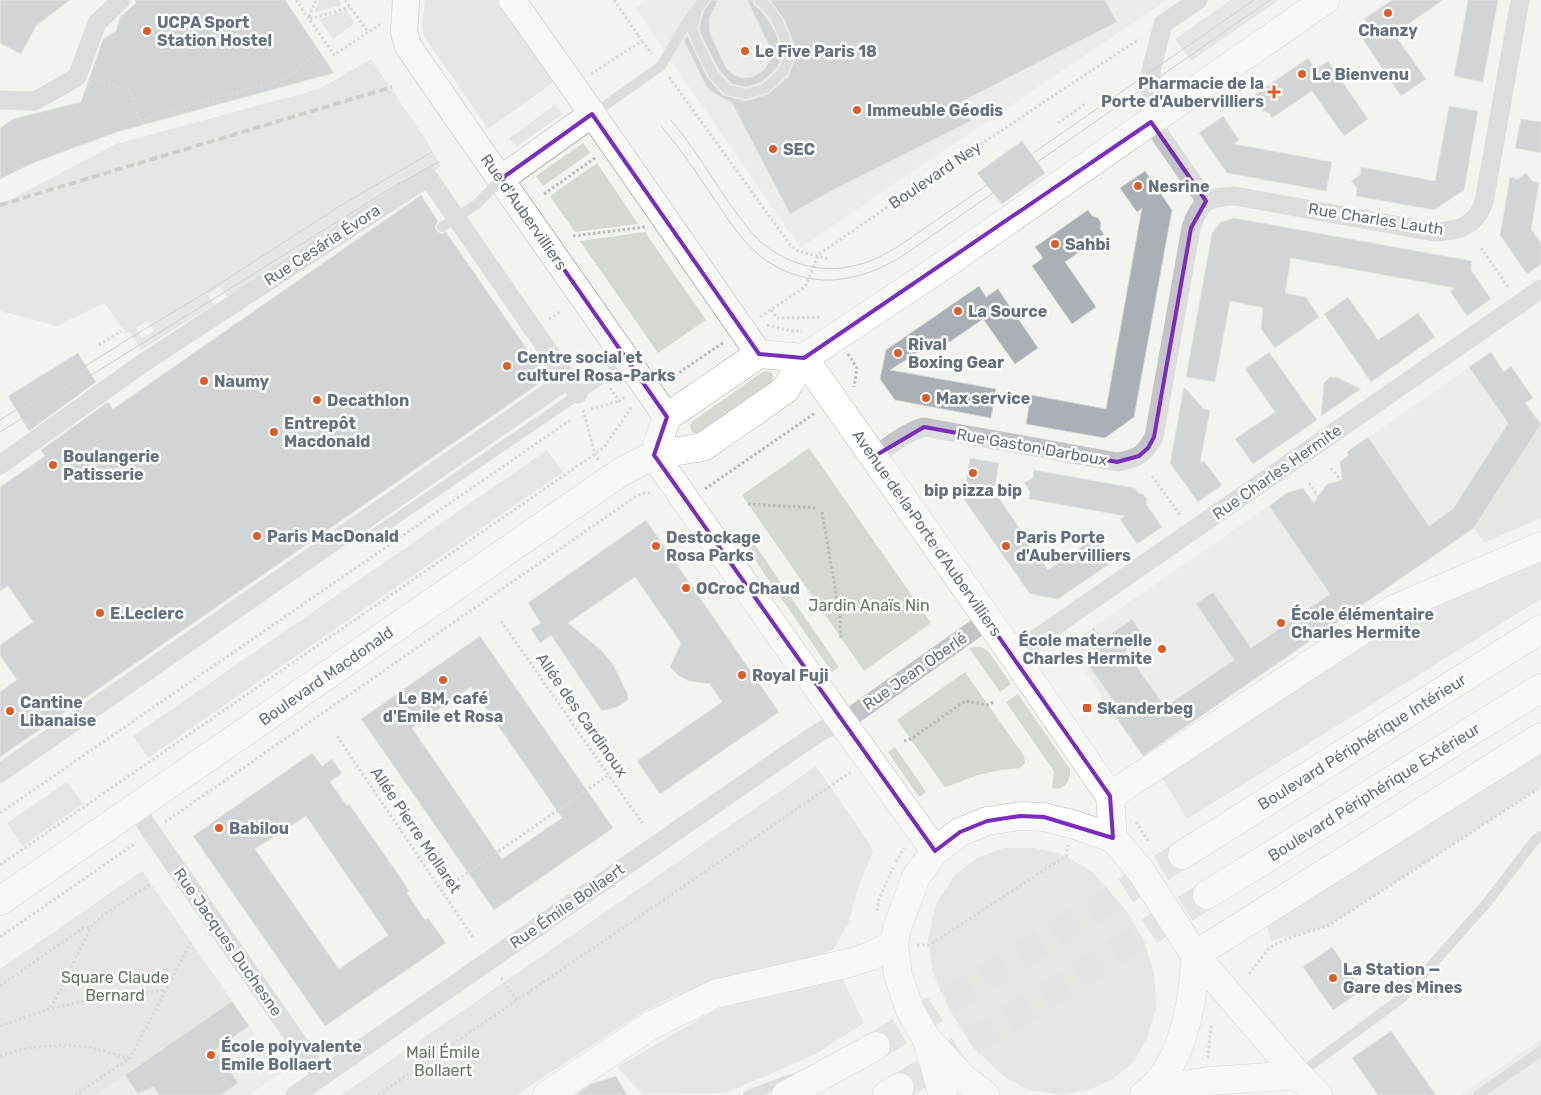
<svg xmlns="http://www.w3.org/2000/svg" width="1541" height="1095" font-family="Rubik,sans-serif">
  <rect width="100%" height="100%" fill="#f3f4f0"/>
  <g fill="#e4e5e3">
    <polygon points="647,0 1167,0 800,248 635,8"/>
    <polygon points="1491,352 1503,371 1511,366 1533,398 1526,403 1541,424 1474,528 1143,757 1079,663 1083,634 1290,491 1293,494 1312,501 1326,492 1325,487 1327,484 1331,483 1335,485 1348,476 1340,463 1349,455 1347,452"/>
    <polygon points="232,1001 281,1073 249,1095 96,1095"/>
    <polygon points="1541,1039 1541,1095 1461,1095"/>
  </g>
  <g fill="#d4dad1" fill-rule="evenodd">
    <polygon points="319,0 339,0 342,5 314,13"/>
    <polygon points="425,0 499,0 555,81 488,129 424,36 422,26"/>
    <polygon points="1230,0 1279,0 1191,61 1175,39"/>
    <polygon points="346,10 355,23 333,39 319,19"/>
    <path d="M371,59l55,81 15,26 -107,63 -107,68 -7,-10 -12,8 6,10 -73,45 -11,-18 -4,1 -22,-30 -47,23 -57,-15v-106l116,-61 203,-55zM148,321l6,10 -12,7 -6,-10z"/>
    <polygon points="556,104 563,114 516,147 509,138"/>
    <polygon points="583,143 590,153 543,186 536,176"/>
    <polygon points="597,163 638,224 575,232 550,196"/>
    <polygon points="645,232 706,320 658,353 580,241"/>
    <polygon points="764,371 772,373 773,376 772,382 700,432 697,434 691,431 690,425 693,421"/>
    <polygon points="1541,423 1541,518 1484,543 1474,528"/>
    <polygon points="809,448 931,623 864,671 742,495"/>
    <polygon points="547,450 563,472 148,758 133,736"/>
    <polygon points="751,539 839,667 832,672 744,544"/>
    <polygon points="1541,561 1541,599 1187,819 1161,776 1392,623"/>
    <polygon points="975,647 982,647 988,651 1011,684 1000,692 969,648"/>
    <polygon points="965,672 1024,756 1025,763 1020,768 1001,770 978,775 946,787 944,786 897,720"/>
    <path d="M1018,694l52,75c1,12 -5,22 -18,19l2,-17 -48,-69z"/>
    <polygon points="895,747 926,792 919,797 888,752"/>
    <polygon points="1541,749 1541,787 1328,926 1271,941 1266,923"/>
    <polygon points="816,766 869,843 873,852 860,882 848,924 833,950 820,955 738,974 670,998 643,1012 516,1095 341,1095"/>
    <polygon points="67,782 83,804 22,846 7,823"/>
    <polygon points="1003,848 1035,848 1062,854 1094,873 1128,913 1145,943 1154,974 1157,1004 1147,1038 1134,1062 1113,1079 1089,1090 1063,1095 1028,1090 1003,1076 973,1047 950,1011 933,973 928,938 936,904 955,875 977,858"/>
    <polygon points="142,871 232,1001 96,1095 0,1095 0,969"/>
    <polygon points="841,976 864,1023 816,1054 726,1093 642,1094 617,1067 717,1009"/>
  </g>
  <g fill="#aab0b5" stroke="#d5d5d3" fill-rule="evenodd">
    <polygon points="0,0 70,0 36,26 21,54 0,43"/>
    <polygon points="136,0 285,0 334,73 117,132 33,163 0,179 0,128 13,119 81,102 103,39 116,31 120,17 135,4"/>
    <polygon points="711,0 718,0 709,19 710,33 726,68 734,75 742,78 753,77 765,69 769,62 770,48 747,0 752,0 754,5 760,10 769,21 776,34 783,54 777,68 762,82 747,87 732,84 719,70 703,39 699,28 704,10 709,4"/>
    <polygon points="770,0 1105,0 1117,22 961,102 971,121 829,192 790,214 732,103 713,93 706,86 684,41 687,35 707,77 723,95 746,101 768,94 788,77 796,56 797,53 785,21"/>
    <polygon points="1392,0 1443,0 1394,34 1426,79 1401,96 1362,38 1373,30 1364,19"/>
    <polygon points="1468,0 1498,0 1483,82 1454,76"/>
    <polygon points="1308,58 1316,69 1328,61 1368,119 1344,136 1312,91 1272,118 1269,113 1263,111 1258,105 1260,100 1256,94"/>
    <polygon points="1449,106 1478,111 1464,190 1434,210 1356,196 1357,188 1351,181 1360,175 1361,167 1435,181"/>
    <polygon points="1223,116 1239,140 1234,144 1332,162 1326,191 1227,173 1199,133"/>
    <polygon points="1521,119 1541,122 1541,153 1515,148"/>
    <polygon points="1022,141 1045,173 1002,204 977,173"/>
    <polygon points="1145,171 1172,210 1134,417 1105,438 1026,424 1031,395 1106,409 1142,208 1137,212 1120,188"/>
    <polygon points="1526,173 1532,181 1539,183 1531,229 1541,243 1541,264 1527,274 1500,235 1510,177 1518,179"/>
    <polygon points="421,195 438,221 435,227 437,231 442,234 446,232 547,378 0,757 0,692 17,680 0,655 0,645 33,622 8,586 0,591 0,487 45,456 41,450 108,402 113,409"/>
    <polygon points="1088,210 1092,216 1098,218 1101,223 1100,229 1104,234 1065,262 1096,307 1072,324 1032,266 1043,258 1035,247"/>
    <polygon points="1234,218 1472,261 1471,270 1491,299 1467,316 1450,291 1455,288 1291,258 1285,293 1306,297 1319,317 1275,348 1261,329 1263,308 1230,301 1215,382 1186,377 1212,233 1221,222"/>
    <polygon points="979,286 986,297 998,289 1038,348 1015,364 983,319 945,345 941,338 890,370 996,389 991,418 895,400 880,379 886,350"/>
    <polygon points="1348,297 1378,340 1418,313 1435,337 1371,382 1324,314"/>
    <polygon points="1269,352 1317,420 1253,464 1235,439 1275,412 1245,369"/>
    <polygon points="1491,352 1504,372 1511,366 1533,398 1525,403 1541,424 1474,528 1143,756 1108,706 1118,707 1087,663 1094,646 1132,619 1144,637 1125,650 1165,707 1234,660 1196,604 1213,592 1251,648 1330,594 1269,506 1287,493 1303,488 1314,503 1327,484 1342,480 1340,462 1349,455 1347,452 1368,437 1429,526 1453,509 1508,423 1469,367"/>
    <polygon points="78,353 96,382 29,431 8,396"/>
    <polygon points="1330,377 1336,377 1361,389 1321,416 1324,383"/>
    <polygon points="1184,387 1204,409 1210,410 1200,463 1204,461 1222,485 1198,502 1170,463"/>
    <polygon points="970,458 999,463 994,491 1048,570 1095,537 1112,562 1058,599 1030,594 963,498"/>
    <polygon points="1034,470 1135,488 1138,493 1143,494 1147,499 1146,504 1162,527 1137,544 1120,519 1125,516 1029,499 1030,491 1024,483 1033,478"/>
    <polygon points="646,520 779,712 660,794 637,761 722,702 710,684 689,681 679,676 670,667 681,643 635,577 568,623 601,650 614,666 627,693 628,700 617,707 602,711 551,635 540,643 531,629 541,623 528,603"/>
    <path d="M480,636l133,192 -119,82 -133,-191zM471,687l91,131 -60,41 -90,-131z"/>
    <path d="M312,753l10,13 10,-7 10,14 -12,9 17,24 2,-2 47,67 13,20 -2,2 18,27 3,-2 18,25 -121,83 -132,-190zM306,816l82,119 -49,34 -84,-120z"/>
    <polygon points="1332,947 1362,990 1333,1010 1303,967"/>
    <polygon points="232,1001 249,1026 215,1050 238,1083 221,1095 159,1095 153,1087 138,1094 125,1075"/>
    <polygon points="1391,1031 1436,1095 1378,1095 1352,1058"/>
    <polygon points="616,1076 627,1095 575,1095 591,1084"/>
  </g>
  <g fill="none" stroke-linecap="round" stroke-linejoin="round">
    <g stroke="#cfd3d4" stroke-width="28" stroke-dasharray="28 14" stroke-linecap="butt">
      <polyline points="876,1046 1182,855"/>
      <polyline points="900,1087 1207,895"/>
    </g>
    <g stroke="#b2b6ba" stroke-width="28">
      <g id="secondary">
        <polyline points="406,0 404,32 408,46"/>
        <polyline points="568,79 759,354"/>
        <polyline points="475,143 667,417"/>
        <polyline points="501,179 592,114"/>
      </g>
    </g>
    <g stroke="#b2b6ba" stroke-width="29">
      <g id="primary">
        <polyline points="804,358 1013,655 1110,796 1113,838"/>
        <polyline points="654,455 787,645 935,851"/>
        <polyline points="654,455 667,417 759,354 804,358"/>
        <polyline points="0,901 621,472 654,455 703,447 785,390 804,358 950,261 1325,0"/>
        <polyline points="928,1044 943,1095"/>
        <polyline points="1150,1090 1209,1081 1298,1075"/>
        <polyline points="985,1095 962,1077 926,1038 910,1010 898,975 894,944 897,928 916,877 935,851 960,832 987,821 1020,816 1044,817 1072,824 1113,838 1140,870 1195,955 1298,1075 1318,1095"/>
        <path d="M1144,1095c39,-28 50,-95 51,-140"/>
      </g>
    </g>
    <g stroke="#b2b5b8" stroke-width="29">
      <g id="highway">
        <polyline points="1110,796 1394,609 1541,546"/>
        <polyline points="1182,855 1541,629"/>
        <polyline points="1207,895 1541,688"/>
        <polyline points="1195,955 1541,737"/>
        <polyline points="547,1095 650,1026 715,994 849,963 871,956 894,944"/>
        <polyline points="786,1095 876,1046"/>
        <polyline points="887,1095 900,1087"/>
      </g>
    </g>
    <g stroke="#b9bbbd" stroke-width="3" stroke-dasharray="2.5 2.5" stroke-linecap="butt">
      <polyline points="296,0 334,55 382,23"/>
      <polyline points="345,0 368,32"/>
      <polyline points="309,17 316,0"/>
      <polyline points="310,19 350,7"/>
      <polyline points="642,41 652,54"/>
      <polyline points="591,74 642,41 638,35"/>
      <polyline points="669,77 791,246 798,251 829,259"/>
      <polyline points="94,79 130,90 139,120 285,79 319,51"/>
      <polyline points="1058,123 1085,104"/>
      <polyline points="544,194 595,158"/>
      <polyline points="573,236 645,227"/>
      <polyline points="1481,248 1508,287"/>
      <polyline points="771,310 777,318 822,317"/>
      <polyline points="760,317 805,287 819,254 927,180 1139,39"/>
      <polyline points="549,319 560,312"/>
      <polyline points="767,325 792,331 802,331"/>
      <polyline points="99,345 121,331"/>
      <polyline points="848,354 857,368 854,387"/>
      <polyline points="667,381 724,342"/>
      <polyline points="610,388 619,401 626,396"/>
      <polyline points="591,409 619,401"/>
      <polyline points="583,410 595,454 599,461"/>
      <polyline points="1331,468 1341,481"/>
      <polyline points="1152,476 1180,515"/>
      <polyline points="1309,483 1319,497"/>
      <polyline points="705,489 815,413"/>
      <polyline points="748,504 817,508"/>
      <polyline points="822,512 840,617 841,638"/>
      <polyline points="501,621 642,823"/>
      <polyline points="1093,628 1101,640"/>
      <polyline points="337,736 474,939"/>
      <polyline points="904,741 911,739 965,701 988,705 995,701"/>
      <polyline points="0,813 572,419"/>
      <polyline points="165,822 638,495 645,493 652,493"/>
      <polyline points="1136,822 1149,842"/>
      <polyline points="896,862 904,848"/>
      <polyline points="0,865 595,454 604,447 632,407"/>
      <polyline points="441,891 609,775"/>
      <polyline points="877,911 879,899 893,868"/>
      <polyline points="0,937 136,843"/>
      <polyline points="917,945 929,945 1066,856 1068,845"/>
      <polyline points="1249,974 1270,947 1291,937 1328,926 1541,787"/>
      <polyline points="501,978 517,1000"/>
      <polyline points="163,981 168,983"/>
      <polyline points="0,986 83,928 91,927"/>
      <polyline points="51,1008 91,927 103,915 151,884"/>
      <polyline points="0,1026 50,1009 80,1002 164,990"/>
      <path d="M0,1056c29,-10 61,-14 92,-8 12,3 25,7 37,10"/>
      <polyline points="1208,1058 1211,1025"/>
      <polyline points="75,1095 130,1058 191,942"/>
      <polyline points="378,1095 851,772"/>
    </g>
    <g stroke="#c2c4c8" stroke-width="10">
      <path d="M704,0l-6,7 -6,21 5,14 16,32 15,16 19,4 19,-6 17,-16 7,-18c-6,-19 -14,-43 -31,-54"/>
      <polyline points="593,114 661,66 692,14"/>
      <polyline points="371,536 626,362"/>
      <polyline points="1299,1074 1403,997 1486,904 1535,840 1541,836"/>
      <polyline points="748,1095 791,1079"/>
      <polyline points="1478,1095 1541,1051"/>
    </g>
    <g stroke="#c2c4c8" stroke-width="19">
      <polyline points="1198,0 1163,24 1151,71 1151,122 1206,201"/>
      <polyline points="0,100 35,101 77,77 97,23 121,0"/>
      <path d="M873,457c16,-11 33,-25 51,-30l193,35c20,-3 27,-7 37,-25l37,-209c9,-27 16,-31 44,-32l199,36c24,-1 41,-5 50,-30l36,-202"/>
      <polyline points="0,465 143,363 428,177 578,394"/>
      <polyline points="1013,655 1541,289"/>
      <polyline points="0,773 568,379"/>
      <polyline points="134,807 322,1077"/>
      <polyline points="295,1095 809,739 823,730 842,723 988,620"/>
    </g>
    <use href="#secondary" stroke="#fff" stroke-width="26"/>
    <use href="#primary" stroke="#fff" stroke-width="28"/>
    <use href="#highway" stroke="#fff" stroke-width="28"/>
    <g stroke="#a0a5ab" stroke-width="1">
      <path d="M671,120c29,34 49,74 77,108 26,33 69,48 109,37 15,-3 28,-11 42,-19l355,-246"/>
      <path d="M661,126c21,24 38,51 56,77 14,21 29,44 50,58 19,13 43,20 65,19 28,-2 49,-11 72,-25l366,-255"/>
      <polyline points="0,420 130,338 210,290 340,206 432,152"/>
      <polyline points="0,432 393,187 439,162"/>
    </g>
    <polyline stroke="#a0a5ab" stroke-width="4" stroke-dasharray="8 4" stroke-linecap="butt" points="0,205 392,87"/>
    <g stroke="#b2b6ba" stroke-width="28" stroke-linecap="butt">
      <g id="secondary-bridge">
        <polyline points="512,0 568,79"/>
        <polyline points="408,46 475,143"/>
      </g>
    </g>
    <polyline stroke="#b9bbbd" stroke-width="3" stroke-dasharray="2.5 2.5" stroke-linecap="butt" points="614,0 638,35"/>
    <polyline stroke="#c2c4c8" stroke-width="10" points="442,227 477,204 501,179"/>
    <use href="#secondary-bridge" stroke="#fff" stroke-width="26"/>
  </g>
  <path d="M0 0H1541V1095H0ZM592,114l167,240 45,4 347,-236 55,79 -15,27 -37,209 -6,11 -9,8 -22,6 -193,-35 -51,30 237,339 3,42 -69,-21 -24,-1 -33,5 -27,11 -25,19 -281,-396 13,-38 -166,-238z" fill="#f3f4f0" fill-opacity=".55" fill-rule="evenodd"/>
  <path fill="none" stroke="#7b2cbf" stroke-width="4" stroke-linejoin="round" d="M592,114l167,240 45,4 347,-236 55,79 -15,27 -37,209 -6,11 -9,8 -22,6 -193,-35 -51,30 237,339 3,42 -69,-21 -24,-1 -33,5 -27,11 -25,19 -281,-396 13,-38 -166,-238z"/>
  <g fill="#dc5d27" stroke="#fff" stroke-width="2">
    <circle cx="1388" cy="13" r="5"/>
    <circle cx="147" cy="31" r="5"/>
    <circle cx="745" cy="51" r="5"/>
    <circle cx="1302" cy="74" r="5"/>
    <path d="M1271.5 84.5h5v5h5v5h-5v5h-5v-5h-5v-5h5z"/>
    <circle cx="857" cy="110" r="5"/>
    <circle cx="773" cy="149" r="5"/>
    <circle cx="1138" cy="186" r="5"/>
    <circle cx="1055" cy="244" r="5"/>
    <circle cx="958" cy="311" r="5"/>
    <circle cx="898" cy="353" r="5"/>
    <circle cx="507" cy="366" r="5"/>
    <circle cx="204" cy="381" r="5"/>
    <circle cx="926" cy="398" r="5"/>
    <circle cx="317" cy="400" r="5"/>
    <circle cx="274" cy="432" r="5"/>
    <circle cx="53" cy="465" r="5"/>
    <circle cx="973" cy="473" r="5"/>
    <circle cx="257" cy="536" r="5"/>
    <circle cx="656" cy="546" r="5"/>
    <circle cx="1006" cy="546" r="5"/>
    <circle cx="686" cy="588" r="5"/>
    <circle cx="100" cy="613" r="5"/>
    <circle cx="1281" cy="623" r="5"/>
    <circle cx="1162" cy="649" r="5"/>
    <circle cx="742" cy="675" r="5"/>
    <circle cx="443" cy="680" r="5"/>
    <rect x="1082" y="703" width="10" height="10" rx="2.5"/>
    <circle cx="10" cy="711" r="5"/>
    <circle cx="219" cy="828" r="5"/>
    <circle cx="1333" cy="978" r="5"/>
    <circle cx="211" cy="1055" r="5"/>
  </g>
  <g text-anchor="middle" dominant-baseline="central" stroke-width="5" stroke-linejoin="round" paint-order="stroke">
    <g font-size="16" font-weight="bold" fill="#647180" stroke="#fff" text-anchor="start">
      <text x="157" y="22">UCPA Sport<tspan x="157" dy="18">Station Hostel</tspan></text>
      <text x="1388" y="30" text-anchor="middle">Chanzy</text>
      <text x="755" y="51">Le Five Paris 18</text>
      <text x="1312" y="74">Le Bienvenu</text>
      <text x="1264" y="83" text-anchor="end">Pharmacie de la<tspan x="1264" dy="18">Porte d'Aubervilliers</tspan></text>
      <text x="867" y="110">Immeuble Géodis</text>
      <text x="783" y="149">SEC</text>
      <text x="1148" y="186">Nesrine</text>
      <text x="1065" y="244">Sahbi</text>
      <text x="968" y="311">La Source</text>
      <text x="908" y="344">Rival<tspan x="908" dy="18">Boxing Gear</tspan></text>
      <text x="517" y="357">Centre social et<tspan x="517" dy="18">culturel Rosa-Parks</tspan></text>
      <text x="214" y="381">Naumy</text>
      <text x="936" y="398">Max service</text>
      <text x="327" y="400">Decathlon</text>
      <text x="284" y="423">Entrepôt<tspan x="284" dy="18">Macdonald</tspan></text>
      <text x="63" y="456">Boulangerie<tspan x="63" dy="18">Patisserie</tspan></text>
      <text x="973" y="490" text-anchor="middle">bip pizza bip</text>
      <text x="267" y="536">Paris MacDonald</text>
      <text x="666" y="537">Destockage<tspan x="666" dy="18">Rosa Parks</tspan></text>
      <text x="1016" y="537">Paris Porte<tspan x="1016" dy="18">d'Aubervilliers</tspan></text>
      <text x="696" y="588">OCroc Chaud</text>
      <text x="110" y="613">E.Leclerc</text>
      <text x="1291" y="614">École élémentaire<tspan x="1291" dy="18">Charles Hermite</tspan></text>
      <text x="1152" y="640" text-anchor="end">École maternelle<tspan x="1152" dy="18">Charles Hermite</tspan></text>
      <text x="752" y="675">Royal Fuji</text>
      <text x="443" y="698" text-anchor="middle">Le BM, café<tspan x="443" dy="18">d'Emile et Rosa</tspan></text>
      <text x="20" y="702">Cantine<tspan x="20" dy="18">Libanaise</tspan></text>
      <text x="1097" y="708">Skanderbeg</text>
      <text x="229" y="828">Babilou</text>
      <text x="1343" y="969">La Station —<tspan x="1343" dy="18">Gare des Mines</tspan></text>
      <text x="221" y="1046">École polyvalente<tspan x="221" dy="18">Emile Bollaert</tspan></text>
    </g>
    <g font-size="16" fill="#647180" stroke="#fff">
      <text transform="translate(935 175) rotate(-34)">Boulevard Ney</text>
      <text transform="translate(524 212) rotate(55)">Rue d'Aubervilliers</text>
      <text transform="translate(1376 219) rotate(9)">Rue Charles Lauth</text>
      <text transform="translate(322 245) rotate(-33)">Rue Cesária Évora</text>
      <text transform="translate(1032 447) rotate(10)">Rue Gaston Darboux</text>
      <text transform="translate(1277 472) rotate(-35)">Rue Charles Hermite</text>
      <text transform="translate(927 533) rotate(55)">Avenue de la Porte d'Aubervilliers</text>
      <text transform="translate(915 671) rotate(-35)">Rue Jean Oberlé</text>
      <text transform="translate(326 676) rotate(-35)">Boulevard Macdonald</text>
      <text transform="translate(582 715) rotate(55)">Allée des Cardinoux</text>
      <text transform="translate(1362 742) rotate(-32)">Boulevard Périphérique Intérieur</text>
      <text transform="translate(1374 792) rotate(-32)">Boulevard Périphérique Extérieur</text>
      <text transform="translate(416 830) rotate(56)">Allée Pierre Mollaret</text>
      <text transform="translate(567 906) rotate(-35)">Rue Émile Bollaert</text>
      <text transform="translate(228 942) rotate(55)">Rue Jacques Duchesne</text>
    </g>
    <g font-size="16" fill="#657762" stroke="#fff">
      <text x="869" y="605">Jardin Anaïs Nin</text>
      <text x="115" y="977">Square Claude<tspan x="115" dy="18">Bernard</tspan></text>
      <text x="443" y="1052">Mail Émile<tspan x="443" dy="18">Bollaert</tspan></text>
    </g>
  </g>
</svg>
